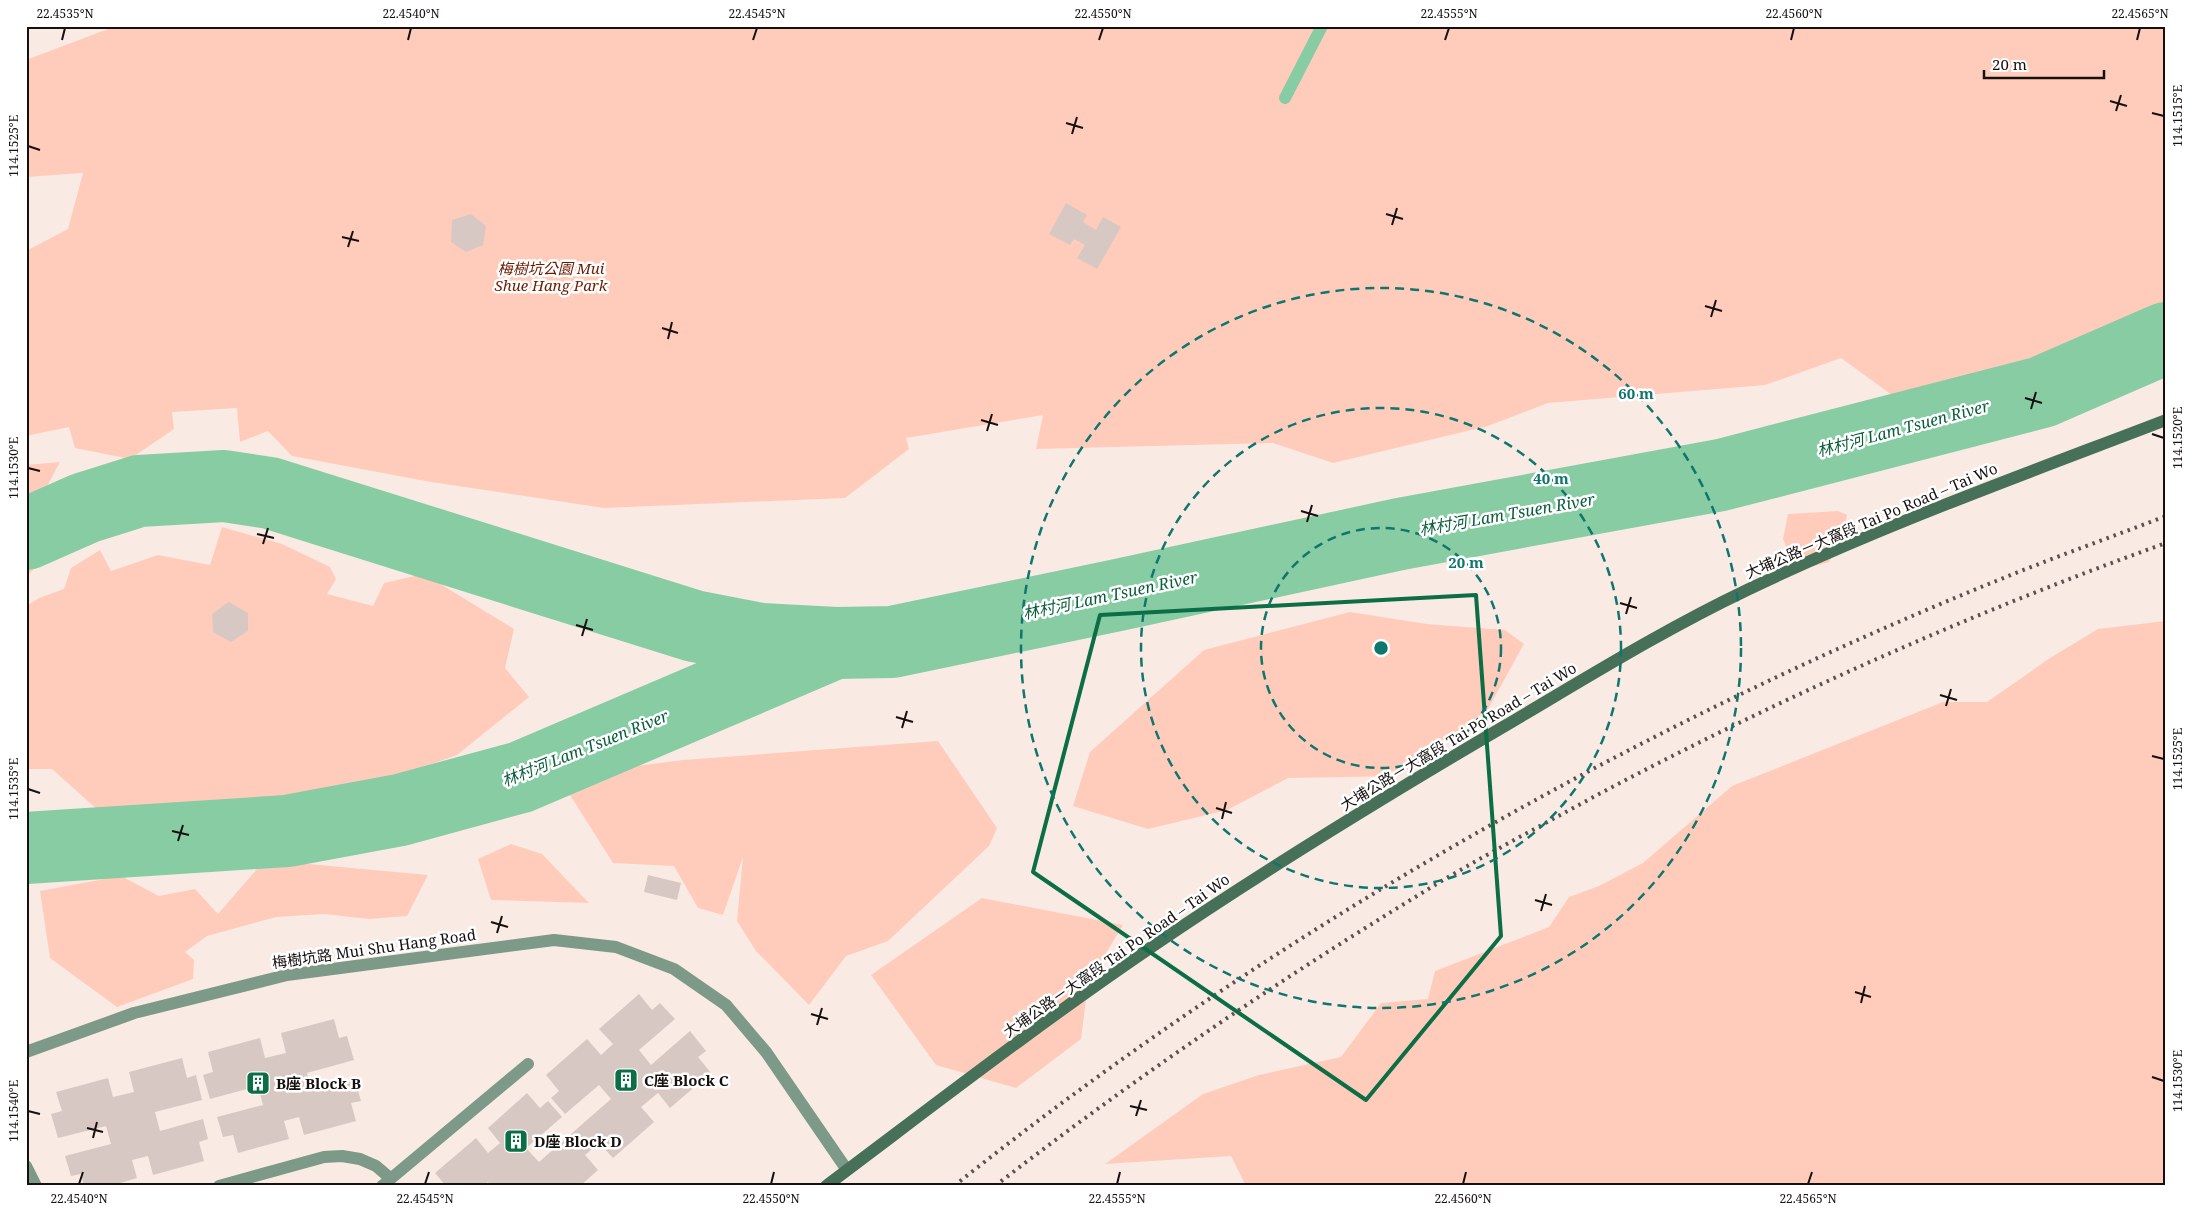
<svg xmlns="http://www.w3.org/2000/svg" width="2192" height="1212" font-family="'Noto Serif','Noto Sans TC',serif">
  <rect width="100%" height="100%" fill="#faeae4"/>
  <g fill="#ffccbc">
    <polygon points="116,26 2166,26 2166,317 2079,352 1892,395 1841,358 1765,385 1548,403 1488,426 1333,463 1273,443 1036,449 1043,415 906,438 909,449 845,498 604,508 431,482 292,456 268,431 240,442 237,408 172,412 174,429 130,459 75,448 69,427 26,436 26,251 68,229 83,173 26,177 26,60"/>
    <polygon points="60,462 36,507 26,514 26,465"/>
    <polygon points="1838,511 1847,515 1842,541 1829,562 1796,571 1783,539 1788,514"/>
    <polygon points="222,527 282,544 330,567 336,579 327,594 373,606 384,583 424,574 514,629 505,668 529,697 457,755 379,783 302,794 210,815 109,820 52,769 26,769 26,606 39,598 64,589 71,568 100,550 111,571 158,555 210,565"/>
    <polygon points="55,547 29,574 26,577 26,559"/>
    <polygon points="1350,612 1427,624 1505,630 1524,644 1488,709 1399,776 1288,778 1227,810 1148,829 1073,806 1090,752 1204,650"/>
    <polygon points="2166,621 2166,1186 1246,1186 1231,1156 1105,1164 1203,1094 1259,1075 1341,1057 1381,1003 1428,999 1435,971 1549,927 1569,897 1599,886 1643,863 1732,786 1943,702 1987,702 2050,658 2098,629"/>
    <polygon points="938,741 997,828 989,846 888,941 846,956 809,1005 756,951 737,921 743,857 723,915 698,908 674,866 613,863 558,776 683,760"/>
    <polygon points="26,816 81,819 97,878 26,879"/>
    <polygon points="511,844 542,854 589,903 491,900 478,859"/>
    <polygon points="265,860 428,875 407,916 369,919 324,914 276,917 207,936 185,952 194,960 193,979 117,1007 50,958 40,891 121,876 159,896 195,889 218,914"/>
    <polygon points="982,898 1123,925 1088,983 1081,1039 1016,1088 936,1065 871,975"/>
  </g>
  <g fill="none" stroke-linecap="round" stroke-linejoin="round">
    <polyline stroke="#88cca4" stroke-width="12" points="1285,98 1322,26"/>
    <g stroke="#88cca4" stroke-width="72">
      <polyline points="26,534 85,508 139,491 224,486 270,493 694,626 761,639 836,643 892,642 1118,595 1400,534 1721,475 2042,392 2166,338"/>
      <polyline points="26,848 287,831 400,810 521,777 828,646"/>
    </g>
  </g>
  <g fill="#d8c8c3">
    <polygon points="1066,203 1087,215 1083,222 1096,230 1103,217 1121,227 1097,269 1077,258 1085,245 1074,239 1070,245 1049,234"/>
    <polygon points="471,214 486,226 483,245 466,252 451,242 452,220"/>
    <polygon points="229,602 248,613 248,631 231,642 213,632 212,614"/>
    <polygon points="648,875 681,883 677,900 644,892"/>
    <polygon points="639,994 652,1010 660,1003 675,1019 639,1050 651,1065 690,1031 706,1051 698,1057 711,1073 670,1108 658,1093 641,1107 654,1122 613,1158 599,1143 585,1155 598,1170 580,1186 491,1186 488,1182 483,1186 446,1186 435,1173 476,1138 488,1153 500,1143 488,1128 527,1093 540,1108 548,1101 562,1117 526,1148 539,1162 611,1099 599,1085 565,1114 551,1098 559,1091 546,1075 587,1039 601,1055 613,1044 599,1029"/>
    <polygon points="334,1019 339,1038 347,1036 354,1060 307,1073 312,1091 355,1080 361,1101 351,1103 356,1121 304,1135 299,1117 284,1121 289,1139 238,1153 233,1135 223,1137 217,1117 263,1105 258,1086 210,1099 203,1075 213,1072 208,1052 260,1038 265,1058 286,1053 281,1033"/>
    <polygon points="182,1058 187,1078 196,1075 202,1100 155,1112 160,1131 203,1119 208,1139 199,1142 204,1161 153,1175 148,1156 132,1160 137,1178 110,1186 84,1186 81,1174 71,1176 65,1156 111,1144 106,1126 58,1138 51,1114 62,1111 56,1092 108,1078 113,1097 134,1092 129,1072"/>
  </g>
  <g fill="none" stroke-linecap="round" stroke-linejoin="round">
    <g stroke="#7d9988" stroke-width="12">
      <polyline points="26,1166 36,1186"/>
      <polyline points="219,1186 324,1157 342,1156 360,1159 376,1166 390,1178"/>
      <polyline points="382,1186 528,1064"/>
    </g>
    <polyline stroke="#7d9988" stroke-width="12" points="26,1052 134,1013 287,975 554,940 616,947 674,969 726,1005 766,1052 847,1170"/>
    <path stroke="#467058" stroke-width="12" d="M826,1186c108,-81 215,-164 327,-240 113,-77 231,-149 350,-219 80,-47 160,-97 244,-137 136,-65 278,-116 419,-170"/>
    <g stroke="#5a514e" stroke-width="4" stroke-dasharray="2.5 5" stroke-linecap="butt">
      <path d="M954,1186c312,-249 672,-455 1042,-605 56,-23 113,-43 170,-65"/>
      <path d="M995,1186c142,-110 291,-211 445,-304 52,-31 106,-59 159,-88 183,-97 372,-181 567,-251"/>
    </g>
  </g>
  <path fill="none" stroke="#0b6e45" stroke-width="4" stroke-linejoin="round" d="M1476,595l25,341 -135,164 -333,-228 67,-257z"/>
  <path fill="none" stroke="#16100f" stroke-width="2" d="M62,40l3,-12M408,40l3,-12M753,40l4,-12M1099,40l4,-12M1445,40l4,-12M1791,40l3,-12M2137,40l3,-12M2110,101l17,5M2116,111l5,-16M2152,113l12,3M1066,123l17,5M1072,134l5,-17M28,146l12,4M1386,214l17,5M1392,225l5,-17M342,237l17,4M348,247l5,-16M1705,306l17,5M1711,317l5,-17M662,328l16,5M668,339l4,-17M2025,398l17,5M2031,409l5,-17M981,420l17,5M987,431l5,-17M2152,434l12,4M28,468l12,3M1301,511l17,5M1307,522l5,-17M257,534l17,4M263,544l5,-16M1620,603l17,5M1626,614l5,-17M576,625l17,5M582,636l5,-17M1940,695l17,5M1946,706l5,-17M896,717l17,5M902,728l5,-17M2152,756l12,3M28,789l12,4M1216,808l16,5M1222,819l4,-17M172,831l17,4M178,841l5,-16M1535,900l17,5M1541,911l5,-17M491,922l17,5M497,933l5,-17M1855,992l16,5M1861,1003l4,-17M811,1014l17,5M817,1025l5,-17M2152,1077l12,4M1130,1106l17,4M28,1111l12,3M1136,1116l5,-16M87,1128l16,4M93,1138l4,-16M79,1184l4,-12M425,1184l4,-12M771,1184l3,-12M1117,1184l3,-12M1463,1184l3,-12M1808,1184l4,-12"/>
  <g fill="none" stroke="#0f766e" stroke-width="2.5" stroke-dasharray="9 6">
    <circle cx="1381" cy="648" r="120"/>
    <circle cx="1381" cy="648" r="240"/>
    <circle cx="1381" cy="648" r="360"/>
  </g>
  <defs>
    <g id="building-square" transform="scale(1.25)"><rect x="-9" y="-9" width="18" height="18" rx="4" fill="#0b6e45" stroke="#fff"/><path d="M-4-6H4V6H1V3H-1V6H-4ZM-2.5-4.3h1.7v1.8h-1.7ZM.8-4.3h1.7v1.8H.8ZM-2.5-1h1.7V.8h-1.7ZM.8-1h1.7V.8H.8Z" fill="#fff"/></g>
  </defs>
  <g fill-rule="evenodd">
    <use href="#building-square" x="626" y="1080"/>
    <use href="#building-square" x="258" y="1083"/>
    <use href="#building-square" x="516" y="1141"/>
  </g>
  <g text-anchor="middle" dominant-baseline="central" stroke-width="5" stroke-linejoin="round" paint-order="stroke">
    <g font-size="15" font-style="italic" fill="#6c1b00" stroke="#fff">
      <text x="551" y="268">梅樹坑公園 Mui<tspan x="551" dy="17">Shue Hang Park</tspan></text>
    </g>
    <g font-size="15" fill="#16100f" stroke="#fff">
      <text transform="translate(1871 520) rotate(-23)">大埔公路－大窩段 Tai Po Road – Tai Wo</text>
      <text transform="translate(1458 736) rotate(-31)">大埔公路－大窩段 Tai Po Road – Tai Wo</text>
      <text transform="translate(374 948) rotate(-8)">梅樹坑路 Mui Shu Hang Road</text>
      <text transform="translate(1116 955) rotate(-35)">大埔公路－大窩段 Tai Po Road – Tai Wo</text>
    </g>
    <g font-size="15" font-weight="bold" fill="#16100f" stroke="#fff" text-anchor="start">
      <text x="644" y="1080">C座 Block C</text>
      <text x="276" y="1083">B座 Block B</text>
      <text x="534" y="1141">D座 Block D</text>
    </g>
    <g font-size="16" font-style="italic" fill="#0a5e3a" stroke="#fff">
      <text transform="translate(1903 428) rotate(-15)">林村河 Lam Tsuen River</text>
      <text transform="translate(1507 514) rotate(-10)">林村河 Lam Tsuen River</text>
      <text transform="translate(1110 595) rotate(-12)">林村河 Lam Tsuen River</text>
      <text transform="translate(585 748) rotate(-22)">林村河 Lam Tsuen River</text>
    </g>
  </g>
  <circle cx="1381" cy="648" r="8" fill="#0f766e" stroke="#fff" stroke-width="2.5"/>
  <g font-size="15" text-anchor="middle" font-weight="bold" fill="#0f766e" stroke="#fff" stroke-width="5" stroke-linejoin="round" paint-order="stroke">
    <text x="1636" y="399">60 m</text>
    <text x="1551" y="484">40 m</text>
    <text x="1466" y="568">20 m</text>
  </g>
  <rect width="2192" height="1212" fill="none" stroke="#ffffff" stroke-width="55"/>
  <path d="M1984 70v8h120v-8" fill="none" stroke="#16100f" stroke-width="2.5"/>
  <text x="1992" y="70" font-size="15" fill="#16100f" stroke="#ffffff" stroke-width="4" paint-order="stroke">20 m</text>
  <rect x="28" y="28" width="2136" height="1156" fill="none" stroke="#16100f" stroke-width="2"/>
  <g font-size="12" text-anchor="middle" fill="#16100f">
    <text x="65" y="18">22.4535°N</text>
    <text x="411" y="18">22.4540°N</text>
    <text x="757" y="18">22.4545°N</text>
    <text x="1103" y="18">22.4550°N</text>
    <text x="1449" y="18">22.4555°N</text>
    <text x="1794" y="18">22.4560°N</text>
    <text x="2140" y="18">22.4565°N</text>
    <text transform="translate(2178 116) rotate(-90)" y="4">114.1515°E</text>
    <text transform="translate(14 146) rotate(-90)" y="4">114.1525°E</text>
    <text transform="translate(2178 438) rotate(-90)" y="4">114.1520°E</text>
    <text transform="translate(14 468) rotate(-90)" y="4">114.1530°E</text>
    <text transform="translate(2178 759) rotate(-90)" y="4">114.1525°E</text>
    <text transform="translate(14 789) rotate(-90)" y="4">114.1535°E</text>
    <text transform="translate(2178 1081) rotate(-90)" y="4">114.1530°E</text>
    <text transform="translate(14 1111) rotate(-90)" y="4">114.1540°E</text>
    <text x="79" y="1203">22.4540°N</text>
    <text x="425" y="1203">22.4545°N</text>
    <text x="771" y="1203">22.4550°N</text>
    <text x="1117" y="1203">22.4555°N</text>
    <text x="1463" y="1203">22.4560°N</text>
    <text x="1808" y="1203">22.4565°N</text>
  </g>
</svg>
